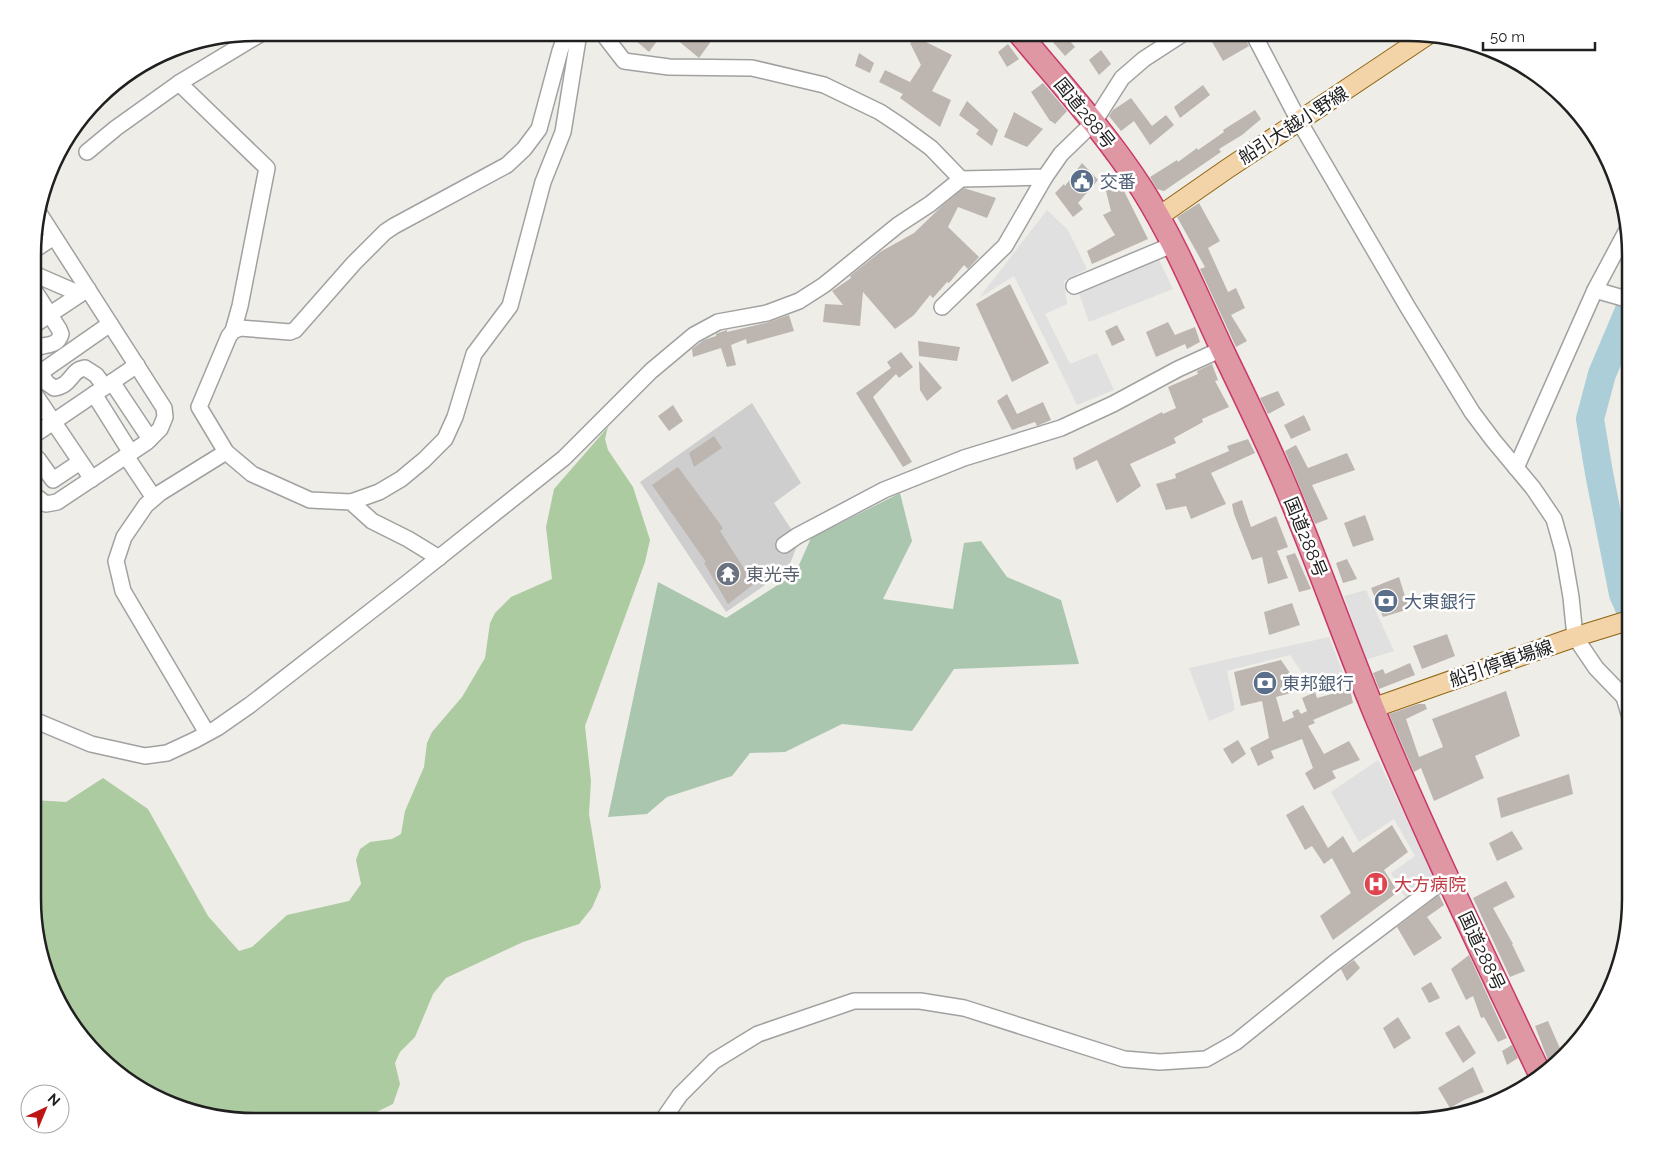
<svg xmlns="http://www.w3.org/2000/svg" width="1663" height="1154" font-family="Raleway,'Noto Sans JP',sans-serif">
  <rect width="100%" height="100%" fill="#efede7"/>
  <polygon fill="#cecece" points="752,403 801,483 774,503 799,541 788,569 726,612 640,482"/>
  <polygon fill="#accba0" points="608,427 605,439 608,450 633,487 650,540 645,562 585,726 591,781 589,814 601,887 592,908 579,924 523,942 446,978 433,994 415,1037 400,1052 395,1063 400,1084 393,1104 358,1121 241,1121 184,1110 120,1076 62,1010 34,927 34,800 66,802 103,778 148,809 208,916 239,951 252,947 287,915 349,901 361,884 356,860 360,849 370,842 392,839 401,834 405,811 424,767 427,743 432,732 462,697 485,658 490,623 495,613 511,597 552,579 546,527 554,489"/>
  <polygon fill="#aac6af" points="900,493 912,541 883,599 953,609 964,543 981,541 1007,577 1061,600 1079,664 954,669 912,731 842,724 785,752 750,753 732,776 667,797 647,814 608,817 658,582 726,618 795,574 811,538"/>
  <g fill="#e0e0e0">
    <polygon points="1047,210 1068,230 1087,269 1064,281 1067,304 1045,314 1070,364 1097,353 1114,390 1077,405 1014,276 979,298"/>
    <polygon points="1159,260 1173,289 1089,322 1079,293"/>
    <polygon points="1366,590 1394,651 1366,660 1344,596"/>
    <polygon points="1329,637 1345,678 1311,686 1290,655 1227,671 1235,710 1209,721 1189,668"/>
    <polygon points="1378,760 1434,876 1405,897 1391,873 1415,856 1394,819 1359,842 1331,792"/>
  </g>
  <g fill="none" stroke-linecap="round" stroke-linejoin="round">
    <polyline stroke="#acced8" stroke-width="28" points="1630,308 1602,374 1590,419 1599,473 1623,594 1630,610"/>
  </g>
  <g fill="#bdb6b0">
    <polygon points="627,33 663,33 649,52"/>
    <polygon points="669,33 717,33 699,58"/>
    <polygon points="1045,33 1063,33 1075,47 1065,56"/>
    <polygon points="1207,33 1242,33 1249,46 1223,61"/>
    <polygon points="918,38 952,55 932,91 951,100 940,127 900,98 903,94 879,82 885,70 910,82 921,65 910,43"/>
    <polygon points="1008,44 1019,59 1007,67 998,52"/>
    <polygon points="1101,50 1111,64 1099,75 1089,60"/>
    <polygon points="859,53 874,63 870,73 855,66"/>
    <polygon points="1043,83 1067,111 1055,124 1051,121 1050,121 1031,92"/>
    <polygon points="1203,85 1210,95 1180,118 1174,107"/>
    <polygon points="1131,98 1152,126 1166,115 1174,125 1150,145 1134,121 1121,131 1109,116 1113,110"/>
    <polygon points="967,101 998,130 992,146 976,134 979,130 959,115"/>
    <polygon points="1255,110 1261,119 1242,135 1219,149 1221,152 1164,191 1157,189 1150,177 1177,160 1178,162 1197,148 1198,150 1224,132 1223,130"/>
    <polygon points="1014,112 1043,129 1027,147 1004,137"/>
    <polygon points="1082,163 1098,180 1078,203 1083,209 1073,217 1055,193 1064,184 1065,186"/>
    <polygon points="1123,184 1124,191 1148,239 1092,264 1087,251 1115,235 1103,215 1111,211 1106,191"/>
    <polygon points="964,188 996,198 987,218 958,207 948,227 979,257 968,269 964,265 949,283 947,282 933,298 930,295 914,315 895,329 863,292 860,326 823,322 825,304 843,305 832,291 851,278 850,276 880,252 914,233 942,206"/>
    <polygon points="1199,203 1220,241 1208,248 1228,292 1236,288 1245,308 1231,315 1247,341 1236,347 1200,269 1205,267 1177,217"/>
    <polygon points="1010,284 1049,363 1012,382 976,304"/>
    <polygon points="789,315 794,331 747,344 746,339 731,345 736,365 727,367 721,348 693,357 692,349 704,340 716,336 716,334 718,333 727,330 727,332 769,322"/>
    <polygon points="1168,322 1175,335 1195,327 1200,342 1187,349 1185,344 1156,357 1146,332"/>
    <polygon points="1117,325 1125,340 1112,346 1105,331"/>
    <polygon points="918,341 960,347 957,361 919,356"/>
    <polygon points="901,352 913,367 899,378 896,374 873,397 912,462 903,467 856,393 891,368 887,362"/>
    <polygon points="919,361 942,388 927,401 920,390"/>
    <polygon points="1212,364 1218,380 1215,381 1229,407 1202,419 1203,422 1174,438 1176,443 1130,464 1141,486 1117,503 1097,460 1076,470 1073,458 1162,412 1163,414 1176,408 1168,387 1198,374 1197,371"/>
    <polygon points="1278,391 1285,405 1268,414 1260,398"/>
    <polygon points="1007,394 1017,414 1043,402 1051,420 1037,426 1035,422 1012,430 997,401"/>
    <polygon points="673,405 683,421 669,431 658,416"/>
    <polygon points="1304,415 1311,430 1291,439 1284,425"/>
    <polygon points="714,436 722,448 694,467 689,453"/>
    <polygon points="1248,439 1255,453 1211,473 1226,504 1191,519 1186,506 1166,510 1156,484 1176,478 1175,474 1229,451 1227,446"/>
    <polygon points="1296,445 1308,468 1347,453 1355,470 1312,485 1328,519 1315,524 1285,451"/>
    <polygon points="678,467 723,528 720,531 754,584 728,604 704,563 706,562 652,485"/>
    <polygon points="1242,500 1251,527 1276,516 1288,547 1277,551 1288,578 1268,584 1262,557 1252,560 1234,514 1232,504"/>
    <polygon points="1365,515 1374,540 1353,547 1344,523"/>
    <polygon points="1295,553 1311,589 1299,592 1286,556"/>
    <polygon points="1347,559 1357,579 1343,583 1336,563"/>
    <polygon points="1399,577 1409,609 1383,617 1371,588"/>
    <polygon points="1292,603 1300,625 1269,635 1264,612"/>
    <polygon points="1447,634 1455,656 1422,669 1413,646"/>
    <polygon points="1281,660 1302,690 1276,697 1283,722 1294,717 1292,712 1298,709 1301,714 1307,711 1302,698 1315,692 1317,698 1350,689 1353,703 1313,720 1315,723 1308,726 1324,754 1349,741 1360,760 1332,771 1336,778 1314,790 1305,773 1313,768 1302,739 1271,751 1274,758 1258,766 1250,748 1269,738 1262,701 1241,706 1234,672"/>
    <polygon points="1410,663 1415,675 1379,689 1373,673 1383,669 1385,674"/>
    <polygon points="1506,691 1520,736 1475,756 1484,778 1434,801 1421,768 1414,772 1389,714 1418,704 1425,704 1427,709 1406,719 1419,757 1443,747 1432,719"/>
    <polygon points="1238,740 1246,754 1232,764 1223,749"/>
    <polygon points="1569,774 1573,794 1501,818 1497,798"/>
    <polygon points="1303,805 1328,848 1343,836 1353,853 1392,825 1408,852 1384,870 1398,892 1333,940 1320,916 1351,893 1332,858 1324,864 1312,846 1305,850 1286,815"/>
    <polygon points="1512,831 1523,849 1497,861 1489,843"/>
    <polygon points="1506,881 1515,897 1493,908 1513,944 1512,944 1525,971 1510,977 1473,898"/>
    <polygon points="1439,895 1444,905 1427,917 1442,938 1414,956 1397,927"/>
    <polygon points="1469,955 1507,1038 1498,1042 1484,1017 1481,1018 1473,996 1466,1000 1451,969"/>
    <polygon points="1354,960 1360,968 1347,981 1341,969"/>
    <polygon points="1431,982 1440,998 1429,1003 1421,988"/>
    <polygon points="1398,1017 1411,1038 1394,1049 1383,1028"/>
    <polygon points="1548,1021 1562,1053 1549,1063 1535,1026"/>
    <polygon points="1459,1025 1476,1053 1463,1063 1445,1033"/>
    <polygon points="1512,1045 1518,1058 1507,1065 1502,1051"/>
    <polygon points="1473,1067 1484,1092 1464,1100 1450,1108 1438,1088"/>
  </g>
  <g fill="none" stroke-linecap="round" stroke-linejoin="round">
    <g stroke="#a1a1a1" stroke-width="18">
      <g id="minor">
        <polyline points="603,33 607,39 624,61 669,67 752,68 824,85 880,112 901,126 931,148 961,179"/>
        <polyline points="1253,33 1299,121 1407,306 1472,412 1493,440 1533,488 1554,519 1563,551 1571,597 1575,637 1596,668 1624,697 1630,717"/>
        <polyline points="179,83 267,168 240,306 233,331"/>
        <polyline points="87,152 116,128 179,83 262,33"/>
        <polyline points="34,250 54,237"/>
        <polyline points="34,274 80,294"/>
        <polyline points="1074,286 1172,245"/>
        <polyline points="1595,290 1630,300"/>
        <path d="M34,294l2,-1 23,36 2,5c-4,14 -16,9 -27,15"/>
        <polyline points="942,307 1005,246 1045,177"/>
        <polyline points="34,325 88,289"/>
        <path d="M34,365l13,18 7,5c18,-2 16,-18 31,-20l11,7 9,12"/>
        <polyline points="34,377 110,324"/>
        <polyline points="112,382 150,439"/>
        <polyline points="34,393 92,479"/>
        <polyline points="94,394 131,453"/>
        <polyline points="34,435 137,365"/>
        <polyline points="126,456 154,498"/>
        <polyline points="34,461 38,459 53,480 80,462"/>
        <polyline points="1516,468 1595,290 1627,230"/>
        <polyline points="34,495 46,504 57,502 147,442 160,429 165,417 164,408 39,213"/>
        <polyline points="351,502 379,492 401,479 424,460 445,439 455,417 474,354 510,306 543,182 563,132 579,33"/>
        <polyline points="784,545 797,536 884,490 964,458 1061,428 1113,404 1178,369 1222,349"/>
        <polyline points="439,558 408,539 372,521 351,502 310,500 252,474 226,452 199,407 229,336 233,331 240,328 290,332 295,330 354,263 385,232 394,226 507,165 524,149 539,129 560,51 564,40 570,33"/>
        <polyline points="34,720 91,744 145,756 167,753 195,740 217,728 250,705 407,583 564,458 651,371 694,335 718,322 767,313 799,301 824,285 898,225 930,204 961,179 1045,177 1061,154 1094,122 1122,78 1144,59 1184,33"/>
        <polyline points="207,733 123,591 116,561 124,537 146,505 160,493 226,452"/>
        <polyline points="662,1121 680,1095 714,1061 758,1034 854,1001 920,1001 964,1008 1124,1059 1160,1062 1206,1059 1236,1042 1334,963 1448,877"/>
      </g>
    </g>
    <g stroke="#8d640f" stroke-width="21">
      <g id="major">
        <polyline points="1158,217 1227,169 1429,34"/>
        <polyline points="1373,708 1575,637 1630,620"/>
      </g>
    </g>
    <g stroke="#ca3869" stroke-width="25">
      <path id="highway" d="M1019,33c42,51 87,100 123,156 31,49 55,106 79,158 21,44 43,88 62,133 32,75 59,153 90,229 51,123 109,243 166,363"/>
    </g>
    <use href="#minor" stroke="#fff" stroke-width="15"/>
    <use href="#major" stroke="#f3d3a8" stroke-width="19"/>
    <use href="#highway" stroke="#df97a4" stroke-width="22"/>
  </g>
  <defs>
    <g id="civic-disc" transform="scale(1.25)"><circle r="9.5" fill="#5c6f8a" stroke="#fff"/><path d="M-.6-6.5H3V-4.5H.6V-3L4-1V1h2V6H-6V1h2V-1L-.6-3ZM-1.2 2.5V6h2.4V2.5Z" fill="#fff"/></g>
    <g id="temple-disc" transform="scale(1.25)"><circle r="9.5" fill="#6b7280" stroke="#fff"/><path d="M0-6L5-2H3V0L6.5 2.5H4V6H1.5V3h-3V6H-4V2.5H-6.5L-3 0V-2H-5Z" fill="#fff"/></g>
    <g id="bank-disc" transform="scale(1.25)"><circle r="9.5" fill="#5c6f8a" stroke="#fff"/><path d="M-6-4H6V4H-6ZM0-2.3a2.3 2.3 0 1 0 0 4.6a2.3 2.3 0 1 0 0-4.6Z" fill="#fff"/></g>
    <g id="hospital-disc" transform="scale(1.25)"><circle r="9.5" fill="#e0444e" stroke="#fff"/><path d="M-5-5h3v3.5h4V-5h3V5h-3V1.5h-4V5h-3Z" fill="#fff"/></g>
  </defs>
  <g fill-rule="evenodd">
    <use href="#civic-disc" x="1082" y="181"/>
    <use href="#temple-disc" x="728" y="574"/>
    <use href="#bank-disc" x="1386" y="601"/>
    <use href="#bank-disc" x="1265" y="683"/>
    <use href="#hospital-disc" x="1376" y="884"/>
  </g>
  <g text-anchor="middle" dominant-baseline="central" stroke-width="5" stroke-linejoin="round" paint-order="stroke">
    <g font-size="18" fill="#202020" stroke="#fff">
      <text transform="translate(1085 113) rotate(51)">国道288号</text>
      <text transform="translate(1293 125) rotate(-33)">船引大越小野線</text>
      <text transform="translate(1306 537) rotate(68)">国道288号</text>
      <text transform="translate(1501 663) rotate(-19)">船引停車場線</text>
      <text transform="translate(1482 951) rotate(65)">国道288号</text>
    </g>
    <g font-size="18" fill="#4e5e75" stroke="#fff" text-anchor="start">
      <text x="1100" y="181">交番</text>
      <text x="1404" y="601">大東銀行</text>
      <text x="1282" y="683">東邦銀行</text>
    </g>
    <g font-size="18" fill="#5b616d" stroke="#fff" text-anchor="start">
      <text x="746" y="574">東光寺</text>
    </g>
    <g font-size="18" fill="#be3a42" stroke="#fff" text-anchor="start">
      <text x="1394" y="884">大方病院</text>
    </g>
  </g>
  <path d="M0 0H1663V1154H0ZM255 41H1408A214 214 0 0 1 1622 255V899A214 214 0 0 1 1408 1113H255A214 214 0 0 1 41 899V255A214 214 0 0 1 255 41Z" fill="#fff" fill-rule="evenodd"/>
  <path fill="none" stroke="#202020" stroke-width="2.5" d="M255 41H1408A214 214 0 0 1 1622 255V899A214 214 0 0 1 1408 1113H255A214 214 0 0 1 41 899V255A214 214 0 0 1 255 41Z"/>
  <g transform="translate(45 1109) rotate(44)"><circle r="24" fill="#ffffff" stroke="#a6a6a6"/>
  <path d="M0-4L9 19L0 12L-9 19Z" fill="#bc1514"/>
  <text y="-8" font-size="14" font-weight="bold" text-anchor="middle" fill="#202020">N</text>
  </g>
  <path d="M1483 42v8h112v-8" fill="none" stroke="#202020" stroke-width="2.5"/>
  <text x="1490" y="42" font-size="15" fill="#202020" stroke="#ffffff" stroke-width="4" paint-order="stroke">50 m</text>
</svg>
